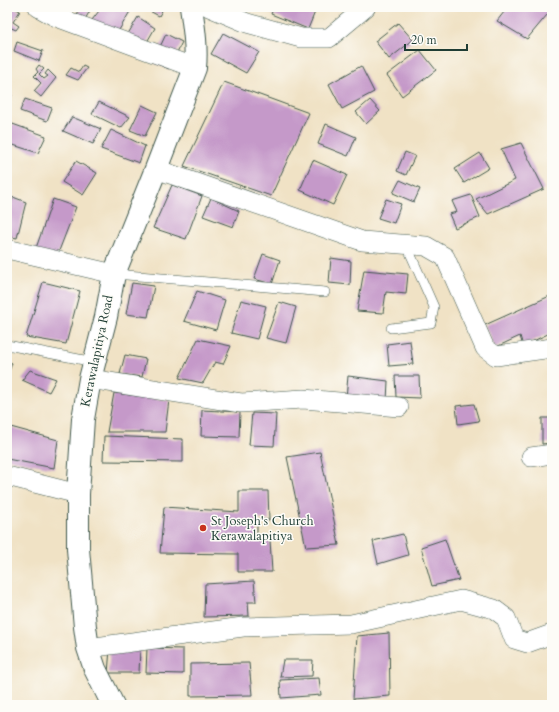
<svg xmlns="http://www.w3.org/2000/svg" width="559" height="712" font-family="Cardo,serif">
  <rect width="100%" height="100%" fill="#fdfcf7"/>
  <filter id="ink" filterUnits="userSpaceOnUse"><feTurbulence type="fractalNoise" baseFrequency=".025" numOctaves="2"/><feDisplacementMap in="SourceGraphic" scale="8" xChannelSelector="R" yChannelSelector="G"/><feConvolveMatrix kernelMatrix="1 2 1 2 8 2 1 2 1" color-interpolation-filters="sRGB"/></filter>
  <filter id="wash" filterUnits="userSpaceOnUse"><feTurbulence type="fractalNoise" baseFrequency=".012" numOctaves="4" result="noise"/><feDisplacementMap in="SourceGraphic" scale="16" xChannelSelector="R" yChannelSelector="G"/><feGaussianBlur stdDeviation="0.9" result="paint"/><feColorMatrix in="noise" values="0 0 0 0 0 0 0 0 0 0 0 0 0 0 0 0 0 1.4 0 .05"/><feComposite in="paint" operator="in"/></filter>
  <g filter="url(#wash)">
    <rect width="100%" height="100%" fill="#f0e2c5"/>
    <g id="blocks">
      <g fill="#c599c9">
        <polygon points="9,7 13,7 20,11 13,22 19,26 16,30 7,26 7,10"/>
        <polygon points="58,7 72,7 69,13"/>
        <polygon points="81,7 92,7 83,23 75,18"/>
        <polygon points="102,7 130,7 132,8 115,37 89,24"/>
        <polygon points="142,7 164,7 159,16"/>
        <polygon points="274,7 317,7 308,29 271,14"/>
        <polygon points="508,7 552,7 552,9 527,39 497,21"/>
        <polygon points="138,17 155,28 140,54 122,44"/>
        <polygon points="398,23 413,40 389,59 375,41"/>
        <polygon points="223,33 259,52 246,73 211,54"/>
        <polygon points="166,34 182,42 169,69 153,62"/>
        <polygon points="17,42 43,51 39,61 14,51"/>
        <polygon points="420,50 436,70 402,96 387,75"/>
        <polygon points="39,65 44,69 39,74 44,79 48,76 45,74 48,70 56,78 41,97 34,91 41,83 34,76 38,72 36,69"/>
        <polygon points="83,66 87,68 78,80 66,75 71,68 79,72"/>
        <polygon points="361,66 374,92 342,109 329,84"/>
        <polygon points="224,82 309,113 271,196 184,166"/>
        <polygon points="7,93 12,95 7,106"/>
        <polygon points="25,99 52,108 47,121 20,111"/>
        <polygon points="370,100 380,111 366,124 356,112"/>
        <polygon points="99,102 130,117 121,128 92,114"/>
        <polygon points="142,105 157,112 145,136 130,130"/>
        <polygon points="72,117 101,129 93,144 63,131"/>
        <polygon points="7,122 46,136 38,153 7,143"/>
        <polygon points="326,124 356,137 348,156 318,144"/>
        <polygon points="111,130 145,146 139,163 101,149"/>
        <polygon points="521,143 544,189 488,214 476,199 515,180 501,149"/>
        <polygon points="405,152 415,156 406,175 397,171"/>
        <polygon points="480,153 489,168 464,183 455,169"/>
        <polygon points="313,160 347,175 333,205 300,190"/>
        <polygon points="76,161 97,173 83,195 62,182"/>
        <polygon points="400,180 420,189 414,202 393,193"/>
        <polygon points="172,185 202,196 186,239 153,228"/>
        <polygon points="471,195 480,217 455,228 449,214 457,212 452,201"/>
        <polygon points="13,197 26,202 17,238 7,236 7,217"/>
        <polygon points="211,198 239,211 233,227 203,216"/>
        <polygon points="53,199 76,207 57,256 35,251"/>
        <polygon points="386,199 401,204 394,223 378,218"/>
        <polygon points="263,254 280,260 272,284 254,279"/>
        <polygon points="331,258 351,261 350,285 329,283"/>
        <polygon points="364,270 408,274 406,294 386,292 383,313 357,311"/>
        <polygon points="43,282 80,291 66,344 26,337"/>
        <polygon points="132,283 154,286 148,317 126,314"/>
        <polygon points="197,291 225,300 216,330 184,321"/>
        <polygon points="552,295 552,332 523,346 520,336 494,348 485,325"/>
        <polygon points="241,300 266,306 257,339 231,333"/>
        <polygon points="279,302 296,307 286,343 266,338"/>
        <polygon points="198,339 231,346 223,364 215,362 203,383 179,378"/>
        <polygon points="410,341 413,364 389,366 387,344"/>
        <polygon points="125,355 146,359 142,377 120,374"/>
        <polygon points="7,361 12,363 7,377"/>
        <polygon points="30,370 56,379 49,392 22,380"/>
        <polygon points="348,376 388,381 387,401 346,398"/>
        <polygon points="395,376 419,376 420,398 396,397"/>
        <polygon points="114,393 169,400 165,432 107,432"/>
        <polygon points="474,404 479,421 458,424 456,406"/>
        <polygon points="202,410 240,412 239,437 201,436"/>
        <polygon points="252,413 276,414 274,446 249,445"/>
        <polygon points="542,418 552,418 552,443 542,444"/>
        <polygon points="7,426 58,440 54,468 7,459"/>
        <polygon points="104,436 183,439 183,462 103,461"/>
        <polygon points="320,452 339,545 306,547 287,457"/>
        <polygon points="239,491 268,491 269,520 257,519 257,541 270,540 272,572 238,572 238,554 160,553 164,507 239,512"/>
        <polygon points="403,534 408,555 378,564 373,541"/>
        <polygon points="445,539 459,580 432,586 421,547"/>
        <polygon points="254,581 256,602 248,602 249,616 204,617 205,584"/>
        <polygon points="389,633 390,696 353,699 357,636"/>
        <polygon points="147,648 183,649 183,674 146,673"/>
        <polygon points="110,649 140,649 139,673 108,673"/>
        <polygon points="283,660 313,660 312,676 280,677"/>
        <polygon points="249,663 252,695 190,696 190,664"/>
        <polygon points="319,678 321,695 281,698 280,680"/>
      </g>
    </g>
  </g>
  <g filter="url(#ink)">
    <use href="#blocks" fill-opacity="0" stroke="#3e564a" stroke-width="1"/>
    <g fill="none" stroke-linecap="round" stroke-linejoin="round">
      <g stroke="#3e564a" stroke-width="10">
        <g id="service">
          <polyline points="115,274 325,292"/>
          <polyline points="391,328 431,323 434,307 406,244"/>
          <polyline points="7,345 94,362"/>
        </g>
      </g>
      <g stroke="#3e564a" stroke-width="20">
        <g id="minor">
          <polyline points="38,7 54,16 195,68"/>
          <polyline points="209,7 247,23 301,38 329,38 366,7"/>
          <polyline points="156,169 362,241 426,246 445,257 485,348 496,356 552,348"/>
          <polyline points="7,249 114,274"/>
          <polyline points="90,379 241,403 303,399 399,407"/>
          <polyline points="531,457 552,454"/>
          <polyline points="7,476 78,494"/>
          <polyline points="88,648 243,627 351,624 461,600 494,609 506,618 514,639 527,643 552,634"/>
        </g>
      </g>
      <g stroke="#3e564a" stroke-width="24">
        <path id="tertiary" d="M113,705l-18,-36 -7,-21 -3,-21 -7,-78v-55l5,-75 7,-40 16,-62 8,-43 42,-105 39,-101c2,-21 -1,-40 -4,-61"/>
      </g>
      <use href="#service" stroke="#fff" stroke-width="9"/>
      <use href="#minor" stroke="#fff" stroke-width="19"/>
      <use href="#tertiary" stroke="#fff" stroke-width="22"/>
    </g>
  </g>
  <circle fill="#c8321e" stroke="#fdfcf7" stroke-width="1.5" cx="203" cy="528" r="4"/>
  <g text-anchor="middle" dominant-baseline="central" stroke-width="3" stroke-linejoin="round" paint-order="stroke">
    <g font-size="13" fill="#1f3d34" stroke="#fdfcf7">
      <text transform="translate(97 351) rotate(-78)">Kerawalapitiya Road</text>
    </g>
    <g font-size="13" fill="#1f3d34" stroke="#fdfcf7" text-anchor="start">
      <text x="211" y="521">St Joseph's Church<tspan x="211" dy="15">Kerawalapitiya</tspan></text>
    </g>
  </g>
  <rect width="559" height="712" fill="none" stroke="#fdfcf7" stroke-width="24"/>
  <path d="M405 44v6h62v-6" fill="none" stroke="#1f3d34" stroke-width="2"/>
  <text x="411" y="44" font-size="12" fill="#1f3d34" stroke="#fdfcf7" stroke-width="3" paint-order="stroke">20 m</text>
</svg>
